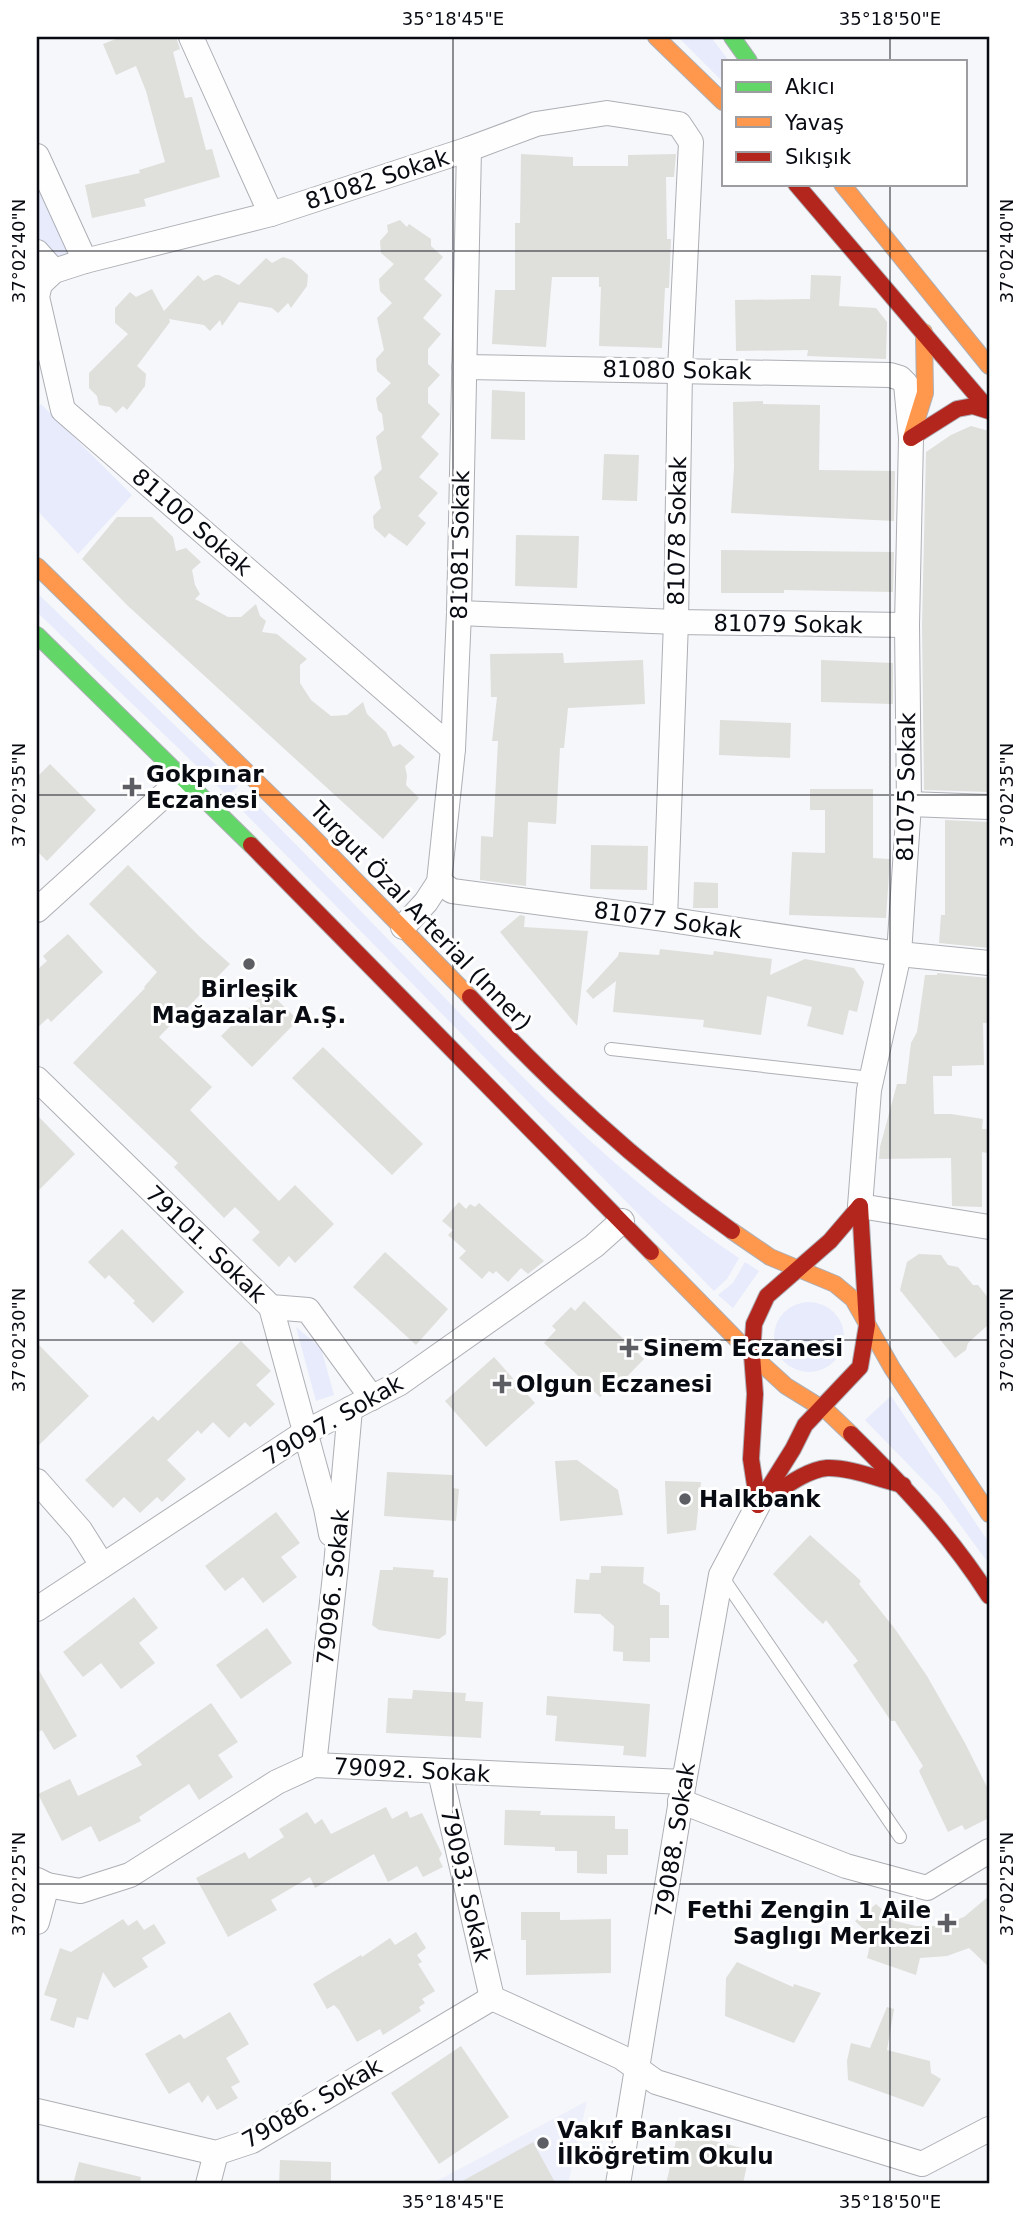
<svg xmlns="http://www.w3.org/2000/svg" width="1026" height="2221" font-family="'DejaVu Sans',sans-serif">
  <rect width="100%" height="100%" fill="#f6f7fa"/>
  <polygon fill="#edeffb" points="587,2101 568,2184 431,2184"/>
  <g fill="#e7ebfc">
    <polygon points="678,37 711,37 729,61 723,61 723,82"/>
    <polygon points="37,156 85,261 54,271 37,252"/>
    <polygon points="41,404 132,495 78,554 37,510 37,409"/>
    <polygon points="37,593 238,786 228,796 37,612"/>
    <path d="M243,791c67,67 133,136 199,204 93,96 185,189 297,263l-12,21 -13,12 -481,-490z"/>
    <polygon points="745,1262 759,1271 733,1308 718,1295 733,1283"/>
    <circle cx="809" cy="1337" r="35"/>
    <polygon points="296,1327 321,1348 334,1395 316,1401"/>
    <polygon points="891,1396 989,1543 989,1564 940,1497 865,1420"/>
  </g>
  <g fill="#dfdfdc">
    <polygon points="121,37 176,37 180,49 173,52 185,98 192,97 206,150 212,149 220,177 144,199 146,206 92,218 85,185 140,173 139,170 165,162 146,91 136,66 116,75 103,44"/>
    <polygon points="521,154 573,157 573,166 628,166 628,155 676,154 674,177 666,177 667,239 671,239 669,288 665,288 662,348 599,346 601,287 599,287 599,277 552,277 546,347 492,344 495,290 515,290 515,223 520,223"/>
    <polygon points="400,220 407,227 409,224 431,239 431,246 443,257 424,279 442,295 423,318 441,334 428,349 428,364 440,375 428,388 428,403 440,414 421,437 439,454 419,477 438,493 418,516 426,523 407,546 389,533 385,538 374,528 373,516 381,508 374,477 382,469 376,437 384,430 382,414 378,410 376,398 391,383 377,371 376,359 384,350 377,318 392,303 380,291 379,279 394,264 381,253 380,241 388,232 387,225"/>
    <polygon points="283,257 292,260 308,275 307,286 291,308 288,303 278,313 272,308 239,302 222,326 220,320 210,331 204,325 169,319 170,322 137,366 146,374 145,386 127,410 123,406 116,413 110,407 99,405 97,396 89,388 89,373 128,334 115,323 115,308 130,292 136,297 152,289 164,311 198,275 204,281 215,275 219,275 239,285 266,258 272,263"/>
    <polygon points="811,275 841,276 839,306 876,308 887,322 886,359 807,356 808,350 736,351 735,300 810,299"/>
    <polygon points="492,390 525,392 525,440 491,439"/>
    <polygon points="763,401 763,404 820,405 819,470 895,471 894,521 731,513 734,468 733,402"/>
    <polygon points="971,426 989,431 989,792 924,790 922,625 926,452 951,435"/>
    <polygon points="604,454 639,455 637,501 602,500"/>
    <polygon points="117,517 152,517 173,537 176,551 186,548 201,562 192,570 195,585 200,594 195,599 228,617 241,617 256,604 260,616 266,621 262,632 277,634 307,659 300,665 300,683 311,700 331,716 347,715 363,702 367,714 386,732 393,747 400,744 415,757 405,766 407,776 406,785 419,798 383,839 128,606 82,559"/>
    <polygon points="516,535 579,536 577,588 515,586"/>
    <polygon points="721,550 894,552 893,592 784,590 784,593 721,593"/>
    <polygon points="563,653 564,663 643,660 645,704 568,708 564,748 560,748 556,824 528,822 526,886 480,880 481,836 493,837 498,741 492,741 497,697 491,697 490,654"/>
    <polygon points="821,660 893,663 893,704 821,702"/>
    <polygon points="720,720 791,723 790,758 719,755"/>
    <polygon points="50,764 96,810 47,861 37,851 37,777"/>
    <polygon points="810,789 873,789 873,858 890,859 886,918 789,915 792,852 825,853 825,810 810,810"/>
    <polygon points="945,820 989,822 989,948 939,943 941,915 945,915"/>
    <polygon points="591,845 648,846 647,890 590,889"/>
    <polygon points="128,865 200,937 230,964 159,1037 212,1087 190,1110 279,1201 295,1185 334,1224 295,1263 289,1256 279,1267 252,1240 260,1232 235,1207 224,1218 174,1167 178,1163 73,1063 145,988 144,987 157,972 89,904"/>
    <polygon points="694,882 718,883 718,908 693,908"/>
    <polygon points="520,915 525,916 524,927 588,931 577,1026 500,932"/>
    <polygon points="68,934 103,972 51,1022 48,1018 37,1028 37,970 47,961 43,956"/>
    <polygon points="660,949 713,955 714,951 772,959 770,975 805,959 854,968 864,982 857,1012 849,1010 843,1035 807,1026 812,1007 767,996 761,1035 703,1027 704,1020 613,1012 616,981 593,999 586,991 618,956 619,952 659,955"/>
    <polygon points="937,973 989,978 989,1023 983,1023 984,1065 952,1066 952,1076 933,1076 934,1114 951,1114 983,1119 982,1129 989,1129 987,1153 982,1152 982,1207 952,1206 951,1158 879,1159 880,1147 897,1084 906,1084 911,1043 917,1032 925,975 937,975"/>
    <polygon points="267,990 298,1020 252,1067 221,1036"/>
    <polygon points="323,1047 423,1144 392,1175 292,1078"/>
    <polygon points="37,1115 75,1154 37,1192"/>
    <polygon points="459,1202 466,1209 470,1204 475,1207 479,1203 544,1261 528,1274 521,1268 508,1282 496,1271 493,1274 489,1271 482,1279 459,1258 466,1251 448,1235 453,1230 442,1221"/>
    <polygon points="122,1229 184,1292 153,1323 133,1303 135,1301 109,1275 105,1279 88,1262"/>
    <polygon points="385,1252 448,1309 416,1345 353,1287"/>
    <polygon points="919,1254 941,1255 948,1265 958,1267 973,1285 978,1285 989,1299 989,1324 968,1343 966,1350 955,1358 900,1290 907,1262"/>
    <polygon points="584,1301 644,1359 611,1393 607,1390 600,1397 544,1343 556,1330 552,1326 571,1307 575,1311"/>
    <polygon points="241,1341 271,1371 256,1385 275,1404 250,1427 245,1422 229,1438 213,1422 201,1434 198,1430 167,1460 186,1479 162,1502 157,1497 140,1513 124,1497 113,1508 85,1480 153,1416 158,1421"/>
    <polygon points="37,1343 89,1396 37,1447"/>
    <polygon points="494,1357 535,1403 486,1447 445,1401"/>
    <polygon points="577,1460 618,1490 623,1515 560,1521 555,1461"/>
    <polygon points="387,1472 453,1475 453,1488 459,1489 456,1521 384,1516"/>
    <polygon points="665,1481 701,1482 696,1530 667,1534"/>
    <polygon points="276,1512 300,1543 281,1557 297,1577 263,1603 243,1577 225,1591 205,1566"/>
    <polygon points="810,1535 861,1581 859,1584 895,1629 927,1676 965,1743 989,1791 989,1818 965,1830 962,1825 948,1832 919,1771 923,1766 895,1721 891,1721 853,1665 858,1661 826,1620 823,1624 809,1611 773,1574"/>
    <polygon points="601,1566 644,1567 643,1583 660,1593 660,1605 669,1605 669,1638 650,1638 650,1662 623,1661 623,1652 613,1651 614,1626 600,1614 574,1613 576,1579 589,1580 590,1573 601,1573"/>
    <polygon points="393,1567 434,1570 433,1577 448,1578 446,1634 439,1639 379,1630 372,1625 380,1570 393,1570"/>
    <polygon points="134,1597 158,1628 139,1643 155,1663 121,1689 101,1663 83,1677 63,1652"/>
    <polygon points="267,1628 292,1663 241,1699 216,1665"/>
    <polygon points="37,1667 77,1736 54,1750 42,1730 37,1733"/>
    <polygon points="413,1690 466,1693 465,1701 483,1702 481,1738 386,1733 388,1698 412,1699"/>
    <polygon points="547,1696 650,1704 646,1757 623,1755 624,1746 555,1741 557,1716 546,1715"/>
    <polygon points="211,1703 238,1742 218,1755 233,1777 199,1800 189,1784 139,1817 141,1821 99,1842 91,1826 62,1841 38,1794 70,1779 78,1796 142,1765 136,1756"/>
    <polygon points="386,1807 392,1819 407,1811 410,1818 422,1813 442,1854 439,1859 443,1867 423,1877 417,1866 388,1882 374,1854 315,1888 310,1877 271,1900 277,1910 228,1937 196,1878 245,1852 249,1859 284,1837 279,1829 307,1812 315,1824 322,1819 331,1834"/>
    <polygon points="505,1810 541,1811 540,1815 615,1816 615,1829 628,1829 628,1855 607,1855 607,1874 577,1873 577,1851 555,1851 555,1847 504,1845"/>
    <polygon points="989,1896 989,1967 969,1948 947,1956 920,1958 916,1975 867,1958 872,1937 855,1921 876,1904 895,1921 916,1926 939,1926 964,1917"/>
    <polygon points="521,1912 560,1912 560,1920 611,1919 611,1973 526,1975 526,1940 521,1940"/>
    <polygon points="123,1919 128,1926 137,1920 144,1930 154,1924 166,1943 142,1958 148,1967 114,1988 103,1972 88,2020 77,2017 74,2028 50,2020 57,1999 44,1995 60,1948 71,1952"/>
    <polygon points="416,1932 426,1948 417,1955 422,1962 418,1964 435,1991 422,1999 425,2003 419,2007 421,2011 383,2035 380,2029 357,2042 339,2010 334,2005 327,2009 313,1984 361,1955 362,1957 390,1938 395,1945"/>
    <polygon points="737,1962 793,1987 794,1984 821,1993 794,2043 725,2016 726,1978"/>
    <polygon points="887,2007 894,2009 887,2050 930,2061 931,2073 941,2079 923,2107 848,2080 847,2061 851,2043 870,2048"/>
    <polygon points="230,2012 249,2044 226,2058 240,2082 231,2087 238,2098 217,2110 208,2095 202,2103 189,2082 169,2094 145,2054 180,2034 184,2039"/>
    <polygon points="461,2046 509,2117 439,2164 391,2093"/>
    <polygon points="678,2132 750,2150 743,2184 666,2184"/>
    <polygon points="533,2142 556,2184 457,2184"/>
    <polygon points="280,2160 331,2162 331,2184 279,2184"/>
    <polygon points="79,2162 141,2177 140,2184 73,2184"/>
  </g>
  <g fill="none" stroke-linecap="round" stroke-linejoin="round">
    <g stroke="#adafb5" stroke-width="14">
      <g id="lane">
        <polyline points="611,1049 871,1078"/>
        <polyline points="723,1578 900,1837"/>
      </g>
    </g>
    <g stroke="#adafb5" stroke-width="26">
      <g id="street">
        <polyline points="191,37 271,214"/>
        <polyline points="37,156 85,261"/>
        <polyline points="37,252 54,271"/>
        <polyline points="464,367 890,375 900,378 906,384 911,438 907,625 909,804 899,954 869,1090 860,1206 989,1227"/>
        <polyline points="459,613 676,622 907,625"/>
        <polyline points="453,749 63,410 37,297 40,284 54,271 85,261 271,214 469,149 536,124 607,113 679,124 691,142 680,370 676,622 665,919"/>
        <polyline points="909,804 989,807"/>
        <polyline points="439,882 452,891 665,919 899,954 989,963"/>
        <polyline points="37,910 183,778"/>
        <polyline points="403,927 426,902 439,882 453,749 459,613 469,149"/>
        <polyline points="37,1079 271,1307 308,1310 372,1398"/>
        <polyline points="271,1307 326,1508 331,1534"/>
        <polyline points="37,1481 80,1530 102,1565"/>
        <polyline points="37,1609 304,1433 400,1383 594,1246 622,1221"/>
        <polyline points="314,1765 336,1566 350,1409"/>
        <polyline points="440,1772 492,1998"/>
        <polyline points="680,1801 846,1866 927,1888 989,1851"/>
        <polyline points="37,1880 47,1885 37,1922"/>
        <polyline points="47,1885 80,1891 130,1875 277,1782 314,1765 684,1782"/>
        <polyline points="492,1998 621,2057 656,2082 922,2164 989,2129"/>
        <polyline points="37,2111 216,2153 252,2141 492,1998"/>
        <polyline points="208,2184 216,2153"/>
        <polyline points="618,2184 684,1782 721,1575 758,1505"/>
      </g>
    </g>
    <g stroke="#adafb5" stroke-width="18">
      <g id="fast">
        <polyline points="732,37 749,61"/>
        <polyline points="37,635 251,845"/>
      </g>
    </g>
    <g stroke="#adafb5" stroke-width="18">
      <g id="slow">
        <polyline points="656,37 723,102"/>
        <polyline points="842,184 989,366"/>
        <polyline points="911,438 925,393 924,332"/>
        <polyline points="37,566 310,834 470,997"/>
        <polyline points="732,1231 770,1257 835,1284 853,1299 892,1368 989,1514"/>
        <polyline points="651,1252 752,1355 786,1386 828,1412 851,1434"/>
      </g>
    </g>
    <g stroke="#adafb5" stroke-width="18">
      <g id="jam">
        <polyline points="796,184 989,410"/>
        <polyline points="911,438 957,409 973,406 989,411"/>
        <polyline points="251,845 651,1252"/>
        <path d="M470,997c81,86 165,166 262,234"/>
        <path d="M851,1434c51,50 100,102 138,162"/>
        <path d="M763,1501c18,-11 42,-31 64,-33 22,-1 54,12 76,17"/>
        <polyline points="758,1505 751,1459 755,1394 752,1355 754,1324 767,1296 830,1241 860,1206"/>
        <polyline points="758,1505 793,1449 805,1425 860,1367 867,1325 860,1206"/>
      </g>
    </g>
    <use href="#lane" stroke="#fefefe" stroke-width="12"/>
    <use href="#street" stroke="#fefefe" stroke-width="24"/>
    <use href="#fast" stroke="#63d668" stroke-width="16"/>
    <use href="#slow" stroke="#ff974d" stroke-width="16"/>
    <use href="#jam" stroke="#b3261e" stroke-width="16"/>
  </g>
  <path fill="none" stroke="#090b13" stroke-width="2" stroke-opacity="0.45" d="M453,37v2147M890,37v24M890,184v2000M37,251h952M37,795h952M37,1340h952M37,1884h952"/>
  <g fill="#5c5e64" stroke="#fff" stroke-width="2.5">
    <path d="M128.5 776.5h7v7h7v7h-7v7h-7v-7h-7v-7h7z"/>
    <circle cx="249" cy="964" r="7"/>
    <path d="M625.5 1337.5h7v7h7v7h-7v7h-7v-7h-7v-7h7z"/>
    <path d="M498.5 1373.5h7v7h7v7h-7v7h-7v-7h-7v-7h7z"/>
    <circle cx="685" cy="1499" r="7"/>
    <path d="M943.5 1912.5h7v7h7v7h-7v7h-7v-7h-7v-7h7z"/>
    <circle cx="543" cy="2143" r="7"/>
  </g>
  <g text-anchor="middle" dominant-baseline="central" stroke-width="6" stroke-linejoin="round" paint-order="stroke">
    <g font-size="23" fill="#090b13" stroke="#fff">
      <text transform="translate(377 179) rotate(-18)">81082 Sokak</text>
      <text transform="translate(677 370) rotate(1)">81080 Sokak</text>
      <text transform="translate(192 522) rotate(41)">81100 Sokak</text>
      <text transform="translate(677 531) rotate(-89)">81078 Sokak</text>
      <text transform="translate(460 545) rotate(-89)">81081 Sokak</text>
      <text transform="translate(788 624) rotate(1)">81079 Sokak</text>
      <text transform="translate(906 787) rotate(-89)">81075 Sokak</text>
      <text transform="translate(421 916) rotate(46)">Turgut Özal Arterial (Inner)</text>
      <text transform="translate(668 920) rotate(8)">81077 Sokak</text>
      <text transform="translate(206 1244) rotate(44)">79101. Sokak</text>
      <text transform="translate(333 1420) rotate(-30)">79097. Sokak</text>
      <text transform="translate(333 1587) rotate(-84)">79096. Sokak</text>
      <text transform="translate(412 1770) rotate(3)">79092. Sokak</text>
      <text transform="translate(675 1840) rotate(-81)">79088. Sokak</text>
      <text transform="translate(466 1885) rotate(77)">79093. Sokak</text>
      <text transform="translate(312 2103) rotate(-30)">79086. Sokak</text>
    </g>
    <g font-size="23" font-weight="bold" fill="#090b13" stroke="#fff" text-anchor="start">
      <text x="146" y="774">Gokpınar<tspan x="146" dy="26">Eczanesi</tspan></text>
      <text x="249" y="989" text-anchor="middle">Birleşik<tspan x="249" dy="26">Mağazalar A.Ş.</tspan></text>
      <text x="643" y="1348">Sinem Eczanesi</text>
      <text x="516" y="1384">Olgun Eczanesi</text>
      <text x="699" y="1499">Halkbank</text>
      <text x="931" y="1910" text-anchor="end">Fethi Zengin 1 Aile<tspan x="931" dy="26">Saglıgı Merkezi</tspan></text>
      <text x="557" y="2130">Vakıf Bankası<tspan x="557" dy="26">İlköğretim Okulu</tspan></text>
    </g>
  </g>
  <rect width="1026" height="2221" fill="none" stroke="#ffffff" stroke-width="77"/>
  <rect x="722" y="60" width="245" height="126" fill="#ffffff" stroke="#9d9da1" stroke-width="2"/>
  <rect x="736" y="82" width="35" height="10" fill="#63d668" stroke="#9d9da1" stroke-width="2"/>
  <text x="785" y="94" font-size="21" fill="#090b13">Akıcı</text>
  <rect x="736" y="117" width="35" height="10" fill="#ff974d" stroke="#9d9da1" stroke-width="2"/>
  <text x="785" y="130" font-size="21" fill="#090b13">Yavaş</text>
  <rect x="736" y="152" width="35" height="10" fill="#b3261e" stroke="#9d9da1" stroke-width="2"/>
  <text x="785" y="164" font-size="21" fill="#090b13">Sıkışık</text>
  <rect x="38" y="38" width="950" height="2144" fill="none" stroke="#090b13" stroke-width="2.5"/>
  <g font-size="18" text-anchor="middle" fill="#090b13">
    <text x="453" y="25">35°18'45"E</text>
    <text x="890" y="25">35°18'50"E</text>
    <text transform="translate(19 251) rotate(-90)" y="6">37°02'40"N</text>
    <text transform="translate(1007 251) rotate(-90)" y="6">37°02'40"N</text>
    <text transform="translate(19 795) rotate(-90)" y="6">37°02'35"N</text>
    <text transform="translate(1007 795) rotate(-90)" y="6">37°02'35"N</text>
    <text transform="translate(19 1340) rotate(-90)" y="6">37°02'30"N</text>
    <text transform="translate(1007 1340) rotate(-90)" y="6">37°02'30"N</text>
    <text transform="translate(19 1884) rotate(-90)" y="6">37°02'25"N</text>
    <text transform="translate(1007 1884) rotate(-90)" y="6">37°02'25"N</text>
    <text x="453" y="2208">35°18'45"E</text>
    <text x="890" y="2208">35°18'50"E</text>
  </g>
</svg>
